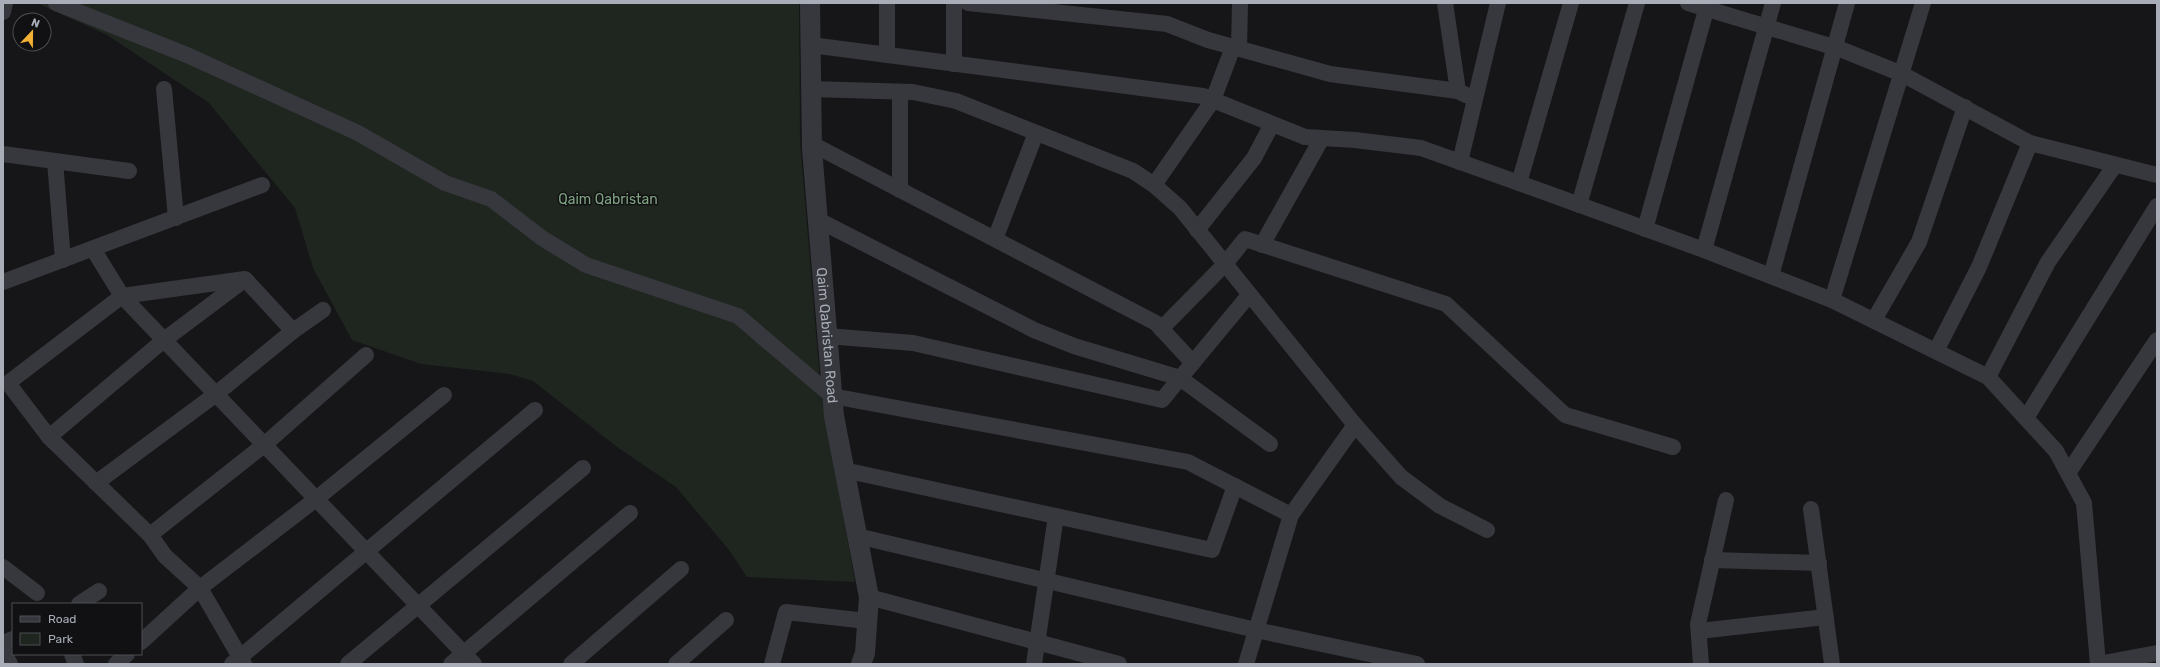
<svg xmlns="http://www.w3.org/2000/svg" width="2160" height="667" font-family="Rubik,sans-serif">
  <rect width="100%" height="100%" fill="#161618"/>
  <polygon fill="#1e261f" points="37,3 799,3 800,141 821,393 855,582 747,577 729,550 676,487 617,447 533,381 510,374 421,364 352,340 313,268 295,208 209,103 107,35"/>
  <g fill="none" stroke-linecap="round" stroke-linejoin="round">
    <g stroke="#37383d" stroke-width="16">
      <polyline points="56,3 187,55 358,133 445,183 491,199 542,238 586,265 738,316 832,396 1188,462 1291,515"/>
      <polyline points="887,3 887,55"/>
      <polyline points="954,3 954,64"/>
      <polyline points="968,3 1167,24 1208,40 1330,74 1458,91"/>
      <polyline points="1445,3 1458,91 1466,95"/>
      <polyline points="1688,3 1840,49 1902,74 2030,143 2157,175"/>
      <polyline points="3,12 5,3"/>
      <polyline points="811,45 1203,96 1305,137 1355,140 1421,148 1519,183 1571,3"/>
      <polyline points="1239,49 1240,3"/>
      <polyline points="164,89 176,218"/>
      <polyline points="811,89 913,92 956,101 1133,171 1154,185 1180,208 1355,425 1401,477 1440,506 1487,530"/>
      <polyline points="900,92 900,190"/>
      <polyline points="812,144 1156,323 1193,363"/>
      <polyline points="3,154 129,171"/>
      <polyline points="55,161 63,260"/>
      <polyline points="1460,162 1498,3"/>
      <polyline points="1519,183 1704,250 1832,300 1988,377 2056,451 2084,503 2098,664"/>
      <polyline points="1154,185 1213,100 1233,47"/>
      <polyline points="1579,205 1637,3"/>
      <polyline points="818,220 1034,330 1074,346 1180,378 1270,444"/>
      <polyline points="1645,229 1708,3"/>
      <polyline points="1197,230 1254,158 1272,124"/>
      <polyline points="995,239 1036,133"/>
      <polyline points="1262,245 1322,138"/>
      <polyline points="93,249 122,296 474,664"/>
      <polyline points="1704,250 1773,3"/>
      <polyline points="1771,276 1847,3"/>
      <polyline points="3,282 262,185"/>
      <polyline points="1832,300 1923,3"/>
      <polyline points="1874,320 1919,242 1965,107"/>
      <polyline points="1161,329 1225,264 1245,239 1446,304 1565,415 1673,447"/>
      <polyline points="827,336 913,343 1162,400 1249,295"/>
      <polyline points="1936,351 1979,267 2030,143"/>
      <polyline points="1988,377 2048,262 2115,165"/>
      <polyline points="2026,418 2157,206"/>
      <polyline points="49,437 164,340 244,280"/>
      <polyline points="844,470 1212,550 1235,486"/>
      <polyline points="2068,473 2157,340"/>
      <polyline points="96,483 216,394 293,331 323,310"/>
      <polyline points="1811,509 1832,664"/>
      <polyline points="150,535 264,445 366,355"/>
      <polyline points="857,536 1256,630 1417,664"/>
      <polyline points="1712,560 1819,563"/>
      <polyline points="3,567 37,593"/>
      <polyline points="869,597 1119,664"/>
      <polyline points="79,604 99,591"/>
      <polyline points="1699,631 1826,617"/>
      <polyline points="141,642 200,588 165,556 150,535 49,437 8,383 122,296 245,279 293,331"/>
      <polyline points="3,643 13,639"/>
      <polyline points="3,650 10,664"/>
      <polyline points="72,654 76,664"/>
      <polyline points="116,664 127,654"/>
      <polyline points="232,664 535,410"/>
      <polyline points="244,664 200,588 316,499 444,395"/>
      <polyline points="348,664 583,468"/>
      <polyline points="451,664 630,513"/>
      <polyline points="571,664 681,569"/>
      <polyline points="676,664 726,620"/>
      <polyline points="772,664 786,612 867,621"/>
      <polyline points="1034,664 1056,516"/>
      <polyline points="1246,664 1291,515 1355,425"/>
      <polyline points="1701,664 1698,624 1726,500"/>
      <polyline points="2098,664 2157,653"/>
    </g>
    <path stroke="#37383d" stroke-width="20" id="s1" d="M810,3l2,146 22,267 35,181 -4,56 -4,11"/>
  </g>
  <g text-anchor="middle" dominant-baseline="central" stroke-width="3" stroke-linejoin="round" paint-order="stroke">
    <g font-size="14" fill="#7fa381" stroke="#111113">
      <text x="608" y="199">Qaim Qabristan</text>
    </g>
    <g font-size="14" fill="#a8adb8" stroke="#111113">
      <text stroke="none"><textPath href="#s1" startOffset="333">Qaim Qabristan Road</textPath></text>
    </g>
  </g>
  <rect width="2160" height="667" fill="none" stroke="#a8adb8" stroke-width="8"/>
  <rect x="12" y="603" width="130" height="52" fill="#111113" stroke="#4d4f55"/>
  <rect x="20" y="616" width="20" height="6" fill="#37383d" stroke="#4d4f55"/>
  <text x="48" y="623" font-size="12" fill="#a8adb8">Road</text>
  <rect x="20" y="633" width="20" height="12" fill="#1e261f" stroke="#4d4f55"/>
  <text x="48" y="643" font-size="12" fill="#a8adb8">Park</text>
  <g transform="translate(32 32) rotate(22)"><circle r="19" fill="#111113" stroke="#4d4f55"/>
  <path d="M0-3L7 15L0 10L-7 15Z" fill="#f2b134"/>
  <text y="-6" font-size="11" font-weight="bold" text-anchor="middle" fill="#a8adb8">N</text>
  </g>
</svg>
